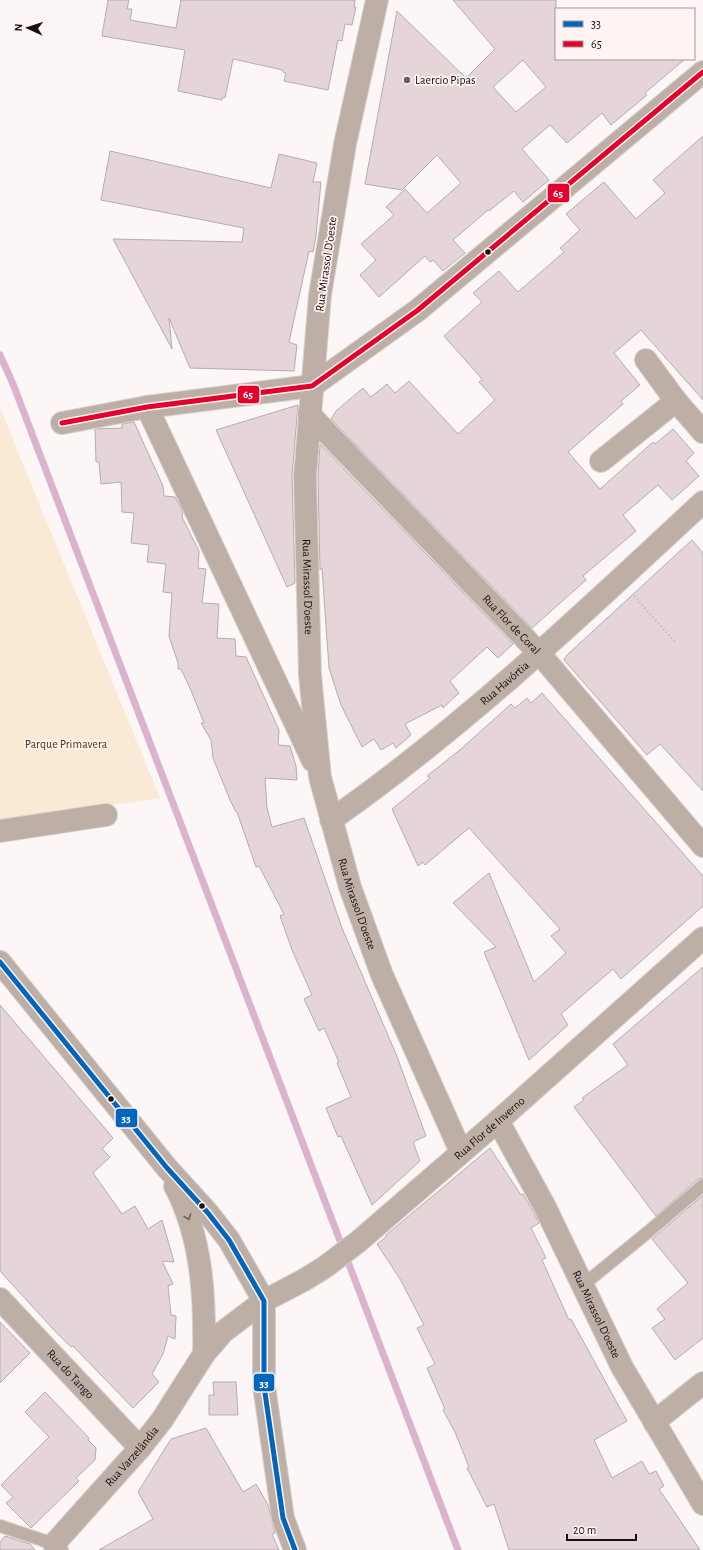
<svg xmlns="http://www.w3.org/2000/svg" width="703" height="1550" font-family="'Alegreya Sans',sans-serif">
  <rect width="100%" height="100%" fill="#fcf6f6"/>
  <polygon fill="#fae9d5" points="0,408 160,798 0,821"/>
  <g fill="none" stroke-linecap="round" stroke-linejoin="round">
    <polyline stroke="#dcb3cf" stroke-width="7" points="0,355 13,384 458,1550"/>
  </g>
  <g fill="#e5d5d8" stroke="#b4adae" fill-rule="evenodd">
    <polygon points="108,0 129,0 127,9 132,9 130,20 176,28 181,0 355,0 354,7 356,7 352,25 345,24 342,41 338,40 328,90 284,81 286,73 283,72 283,70 233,59 225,98 223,97 222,100 178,91 185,50 102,36"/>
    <path d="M453,0h103v59h129l-40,34 2,2 -36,30 -9,-12 -35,30 -17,-18 -28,24 27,31 -26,22 -9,-11 -25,20 -1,-1 -35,30 12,13 -22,18 -10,-11 -3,2 -5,-6 -46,41 -19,-22 16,-15 -15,-16 33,-29 -8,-8 19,-18 22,24 34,-30 -24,-28 -35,35 -37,-6 32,-173 69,67 29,-29zM523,60l23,27 -30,25 -23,-25z"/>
    <polygon points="703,136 703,400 641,330 614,353 640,385 621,401 623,404 568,452 600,489 653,442 655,444 673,429 694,453 686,461 699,476 672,500 658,485 623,515 636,531 583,576 586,580 532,628 331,419 336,411 363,388 371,397 387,384 395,393 409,381 458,434 495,400 479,382 482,379 444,336 482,302 473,293 499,271 518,292 564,252 560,248 580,230 566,214 604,182 636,219 665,193 653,180"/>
    <polygon points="110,151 271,188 279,154 317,163 313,182 321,182 316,236 313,252 309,251 289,342 297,345 294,371 190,368 169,318 172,349 113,239 242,242 244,228 101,200"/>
    <polygon points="298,405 292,476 295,583 287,587 216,430"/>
    <polygon points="134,422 163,486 164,496 175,497 183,512 182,517 199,551 198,568 206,569 202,603 219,604 217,638 235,639 236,656 246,657 279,730 278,745 290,746 296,766 297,780 265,778 267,808 272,827 304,818 342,928 396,1054 426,1136 413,1142 420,1161 372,1205 341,1136 338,1137 326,1108 351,1097 337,1063 339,1062 324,1028 319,1031 304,999 312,995 292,950 280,916 284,914 259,866 256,867 237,812 236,812 230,800 213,758 211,740 201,723 204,723 190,688 181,669 178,669 178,663 169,636 172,593 163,592 166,564 147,562 149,545 131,543 134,513 122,512 121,482 101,484 99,462 96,462 95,429 122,428 122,424"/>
    <polygon points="320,444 513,644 498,658 487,647 450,681 459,693 443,708 442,705 405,724 411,735 396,748 393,743 381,750 374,739 362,747 341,705 329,668 322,568 320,570 318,476"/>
    <polygon points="692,540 703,553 703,791 660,744 647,755 564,660 567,655"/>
    <polygon points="542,693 703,876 703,906 621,979 613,969 561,1014 568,1025 529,1060 484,952 496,947 453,903 489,873 534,982 566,953 551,936 560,929 469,828 425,865 423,862 418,866 392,809 430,778 427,776 461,749 511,704 515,708 527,698 531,703"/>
    <polygon points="703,967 703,1178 698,1179 656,1216 574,1107 584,1100 582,1098 628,1065 613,1044"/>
    <polygon points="0,1005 113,1138 102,1149 110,1157 93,1173 122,1214 135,1206 148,1229 162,1220 174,1262 162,1261 173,1284 168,1286 171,1315 176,1316 175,1339 168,1336 163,1354 152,1374 159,1382 133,1408 73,1346 71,1347 53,1329 0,1271"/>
    <polygon points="490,1148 521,1195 523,1194 533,1211 539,1223 531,1228 546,1258 542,1260 569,1320 571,1319 627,1421 594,1440 612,1478 642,1461 649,1474 656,1471 664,1486 659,1489 700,1550 509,1550 494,1504 487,1507 467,1468 469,1467 455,1432 443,1410 445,1409 427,1368 435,1364 417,1328 424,1325 400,1279 377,1244 386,1237 386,1235"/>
    <polygon points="703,1195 703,1338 675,1360 652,1328 665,1319 657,1309 688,1283 652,1239"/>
    <polygon points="0,1322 30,1353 0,1383"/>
    <polygon points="213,1382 236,1382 238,1415 209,1415 209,1395 214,1395"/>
    <polygon points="45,1392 89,1438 88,1440 96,1448 95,1460 76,1478 79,1481 31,1528 6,1503 13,1497 1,1485 49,1437 25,1412"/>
    <polygon points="206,1428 243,1492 256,1484 268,1505 275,1533 272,1534 279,1550 99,1550 153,1519 138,1492 171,1439"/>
    <polygon points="5,1536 30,1544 35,1550 0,1550 0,1542"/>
  </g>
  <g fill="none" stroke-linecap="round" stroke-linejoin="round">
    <g stroke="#d7d2d2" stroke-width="14">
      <g id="service">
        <polyline points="583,1285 648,1232 703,1185"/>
        <polyline points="0,1526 54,1544"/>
      </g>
    </g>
    <g stroke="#d7d2d2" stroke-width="24">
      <g id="minor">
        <path id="s1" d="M377,0l-32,144 -25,151 -15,181 5,199 10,102 30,110 32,88 79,177"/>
        <polyline points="646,360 676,401 703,432"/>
        <polyline points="147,407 313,761"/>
        <path id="s2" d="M309,414l230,239 164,193"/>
        <polyline points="62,423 147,407 312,386 418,310 703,72"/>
        <polyline points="601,461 676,401"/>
        <path id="s3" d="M331,820c134,-94 253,-207 372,-318"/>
        <polyline points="0,831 106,815"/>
        <polyline points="0,962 167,1168 208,1213 229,1240 264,1301 264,1386 283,1518 295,1550"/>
        <path id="s4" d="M498,1121l46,84 78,162 81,137"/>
        <path d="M175,1186c27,52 30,110 29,168"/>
        <path id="s5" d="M0,1299l140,149"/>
        <polyline points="654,1422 703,1383"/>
      </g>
    </g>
    <g stroke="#d7d2d2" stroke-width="24">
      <g id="tertiary">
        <path id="s6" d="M57,1550l-3,-6 86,-96 22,-28 42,-66 19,-22 41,-31 40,-21 21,-13 34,-26 139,-120 205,-183"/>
      </g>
    </g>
    <polyline stroke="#c1b9b5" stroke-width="2.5" stroke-dasharray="1 3" stroke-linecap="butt" points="634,596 676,643"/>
    <use href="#service" stroke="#bdafa6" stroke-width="12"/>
    <use href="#minor" stroke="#bdafa6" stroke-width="22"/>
    <use href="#tertiary" stroke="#bdafa6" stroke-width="22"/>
    <g stroke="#fff4f3" stroke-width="8">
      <polyline id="bus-1" points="0,962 167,1168 208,1213 229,1240 264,1301 264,1386 283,1518 295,1550"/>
    </g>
    <g stroke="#fff4f3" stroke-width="8">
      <polyline id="bus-2" points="62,423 147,407 312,386 418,310 703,72"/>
    </g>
    <use href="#bus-1" stroke="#0065bd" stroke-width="5"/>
    <use href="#bus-2" stroke="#e4002b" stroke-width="5"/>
  </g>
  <defs><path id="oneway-chevron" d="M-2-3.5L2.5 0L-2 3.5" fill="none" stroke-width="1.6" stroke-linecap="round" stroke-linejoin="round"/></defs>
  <use stroke="#6a605a" href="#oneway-chevron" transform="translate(188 1217) rotate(70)"/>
  <circle fill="#68605f" stroke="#fff4f3" stroke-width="1.5" cx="407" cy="80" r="4"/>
  <g fill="#18100e" stroke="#fff4f3" stroke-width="1.5">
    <circle cx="488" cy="252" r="3.5"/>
    <circle cx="111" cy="1099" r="3.5"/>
    <circle cx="202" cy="1206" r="3.5"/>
  </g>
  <g text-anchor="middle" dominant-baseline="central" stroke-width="3.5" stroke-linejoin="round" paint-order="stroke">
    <g font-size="12" fill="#18100e" stroke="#fff4f3" text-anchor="start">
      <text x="415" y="80">Laercio Pipas</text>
    </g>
    <g font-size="12" fill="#18100e" stroke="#fff4f3">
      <text transform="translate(326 264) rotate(-82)">Rua Mirassol D'oeste</text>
      <text stroke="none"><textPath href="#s1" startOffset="593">Rua Mirassol D'oeste</textPath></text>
      <text stroke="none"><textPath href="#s2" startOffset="292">Rua Flor de Coral</textPath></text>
      <text stroke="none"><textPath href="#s3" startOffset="221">Rua Havórtia</textPath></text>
      <text stroke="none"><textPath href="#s1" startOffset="916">Rua Mirassol D'oeste</textPath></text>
      <text stroke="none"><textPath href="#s6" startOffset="615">Rua Flor de Inverno</textPath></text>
      <text stroke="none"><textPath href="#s4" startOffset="217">Rua Mirassol D'oeste</textPath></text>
      <text stroke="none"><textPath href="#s5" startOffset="103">Rua do Tango</textPath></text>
      <text stroke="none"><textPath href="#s6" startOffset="124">Rua Varzelândia</textPath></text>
    </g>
    <g font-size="12" fill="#503607" stroke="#fff4f3">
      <text x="66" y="744">Parque Primavera</text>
    </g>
  </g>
  <g stroke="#fff4f3" stroke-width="1.5">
    <rect x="547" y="183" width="23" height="20" rx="4" fill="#e4002b"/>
    <rect x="237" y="385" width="23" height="19" rx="4" fill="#e4002b"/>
    <rect x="115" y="1108" width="23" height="20" rx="4" fill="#0065bd"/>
    <rect x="253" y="1373" width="22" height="19" rx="4" fill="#0065bd"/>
  </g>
  <g font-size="11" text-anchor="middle" font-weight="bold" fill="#fff">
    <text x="558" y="197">65</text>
    <text x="248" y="398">65</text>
    <text x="126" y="1122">33</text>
    <text x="264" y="1387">33</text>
  </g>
  <rect x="555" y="8" width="140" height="52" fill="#fff4f3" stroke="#a39997"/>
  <rect x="563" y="21" width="20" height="6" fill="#0065bd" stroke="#a39997"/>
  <text x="591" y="28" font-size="12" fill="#18100e">33</text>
  <rect x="563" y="41" width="20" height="6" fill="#e4002b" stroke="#a39997"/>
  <text x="591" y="48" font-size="12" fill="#18100e">65</text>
  <g transform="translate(28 28) rotate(273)" stroke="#fff4f3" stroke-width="3" paint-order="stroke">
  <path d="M0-3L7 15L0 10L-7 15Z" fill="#18100e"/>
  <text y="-6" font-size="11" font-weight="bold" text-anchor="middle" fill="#18100e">N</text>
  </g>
  <path d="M567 1534v6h69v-6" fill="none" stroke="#18100e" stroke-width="2"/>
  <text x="573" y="1534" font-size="12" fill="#18100e" stroke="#fff4f3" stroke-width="3" paint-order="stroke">20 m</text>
</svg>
